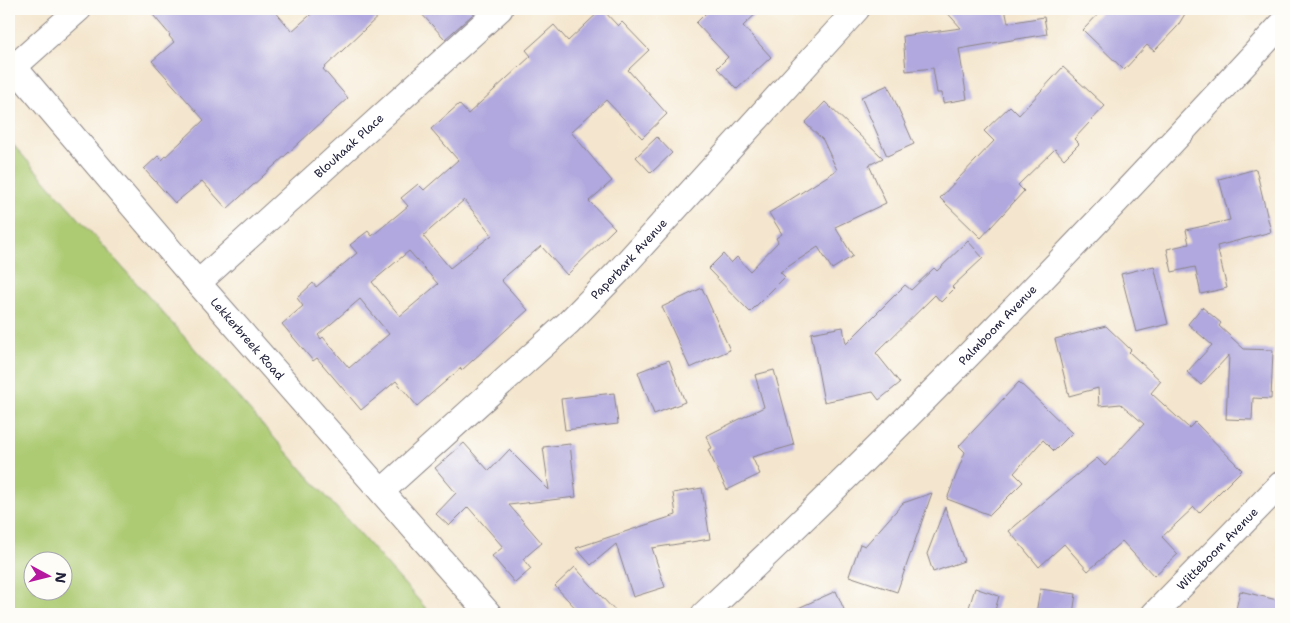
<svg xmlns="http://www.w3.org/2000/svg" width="1290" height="623" font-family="'Shantell Sans',sans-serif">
  <rect width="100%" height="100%" fill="#fdfcf7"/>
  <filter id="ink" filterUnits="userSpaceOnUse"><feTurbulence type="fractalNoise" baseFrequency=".02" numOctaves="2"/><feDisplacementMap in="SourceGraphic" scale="10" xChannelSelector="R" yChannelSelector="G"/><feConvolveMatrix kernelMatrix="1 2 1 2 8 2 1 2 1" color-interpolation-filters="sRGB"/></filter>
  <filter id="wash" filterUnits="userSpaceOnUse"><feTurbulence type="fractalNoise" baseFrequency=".0096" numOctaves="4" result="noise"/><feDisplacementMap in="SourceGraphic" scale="20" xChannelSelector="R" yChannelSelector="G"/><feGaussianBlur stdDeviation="1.12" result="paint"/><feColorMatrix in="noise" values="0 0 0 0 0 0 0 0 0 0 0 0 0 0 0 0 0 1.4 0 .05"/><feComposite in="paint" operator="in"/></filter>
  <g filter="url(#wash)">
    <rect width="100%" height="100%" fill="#f4e6ce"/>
    <path fill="#adcb73" stroke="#687657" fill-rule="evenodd" d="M9,140l422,474h-422zM32,560h30v30h-30z"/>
    <g id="blocks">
      <g fill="#b0a8de" fill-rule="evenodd">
        <polygon points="148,9 273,9 292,31 317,9 386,9 323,69 348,98 227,209 202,181 175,203 144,169 158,156 162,160 204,120 152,61 174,42 169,36 170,35"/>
        <polygon points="417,9 479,9 445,39"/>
        <path d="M602,9l16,17 4,-4 27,28 -21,20 39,44 -25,24 -36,-38 -35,32 41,49 -23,20 26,27 -48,47 -26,-29 -40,34 27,30 -66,60 -1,-2 -44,38 -21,-25 -35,29 -44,-52 -4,3 -31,-37 21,-18 -6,-8 16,-15 3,4 41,-34 -7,-8 18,-14 4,5 36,-30 -7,-8 17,-14 6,6 34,-30 -27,-31 28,-25 9,10 63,-58 -5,-6 28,-25 14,16zM464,200l28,35 -42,33 -27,-32zM409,251l29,33 -38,32 -28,-34zM360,299l29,35 -40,34 -26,-31 -2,2 -3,-4z"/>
        <polygon points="710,9 761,9 743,26 771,57 737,89 717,68 728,57 696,23"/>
        <polygon points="944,9 1005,9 1008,23 1044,17 1047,34 959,49 967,99 943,103 942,93 937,93 933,68 906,71 903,36 961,28"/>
        <polygon points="1103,9 1188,9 1177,27 1154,51 1147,45 1124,70 1083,30"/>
        <polygon points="1063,67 1105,106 1074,139 1079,144 1064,159 1055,149 1018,185 1024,191 981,238 940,198 994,141 984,131 1010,106 1019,115"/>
        <polygon points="888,85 914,144 887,156 861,97"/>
        <polygon points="825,102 883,158 869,165 886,203 835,227 853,256 832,269 818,247 780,272 785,277 750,312 708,269 723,254 731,263 737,257 750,271 778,242 776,238 782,234 769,213 837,170 823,140 805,123"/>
        <polygon points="657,137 672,153 651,173 636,157"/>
        <polygon points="1256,169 1271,232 1217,246 1227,288 1201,294 1195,267 1172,272 1167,249 1189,244 1186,230 1230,220 1219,179"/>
        <polygon points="968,241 983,258 952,287 954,289 941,302 935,295 876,353 900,383 879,400 873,392 824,402 811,333 843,327 846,344 905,285 911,290 934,268 937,271"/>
        <polygon points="1154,266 1168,324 1136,332 1121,274"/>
        <polygon points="702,288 730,350 690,368 662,307"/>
        <polygon points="1202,307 1221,323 1219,326 1244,349 1273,350 1271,399 1253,398 1252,420 1226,419 1229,355 1201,385 1187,372 1212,345 1188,324"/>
        <polygon points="1106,326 1131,350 1129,352 1161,381 1151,393 1189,428 1195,422 1242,470 1199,513 1194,507 1162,537 1178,554 1154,576 1122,541 1088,571 1064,544 1039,567 1009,531 1097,458 1105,466 1144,424 1121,404 1099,406 1098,388 1069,396 1055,339"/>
        <polygon points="669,360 685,402 654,414 638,372"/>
        <polygon points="774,370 794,445 752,457 760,474 727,490 708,450 712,448 706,436 764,407 755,375"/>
        <polygon points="1019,382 1072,433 1054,451 1043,440 1014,473 1023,482 990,515 947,499 965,452 959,446"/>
        <polygon points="614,393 618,424 565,430 561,399"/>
        <polygon points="464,443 489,471 509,450 549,490 543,447 570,444 576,497 509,505 542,543 523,559 531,569 515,583 492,556 503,547 468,507 449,526 436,514 456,493 435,468"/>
        <polygon points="702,488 710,539 652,548 665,587 633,597 616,544 591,565 576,548 676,515 673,493"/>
        <polygon points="932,493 897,592 849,576 860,544 865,546 903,503"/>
        <polygon points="945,507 964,561 933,572 927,554"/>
        <polygon points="575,567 599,594 618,614 581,614 555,586"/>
        <polygon points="975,588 999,596 994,614 967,614"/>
        <polygon points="1040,589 1076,594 1073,614 1036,614"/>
        <polygon points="836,591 846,614 785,614"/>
        <polygon points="1240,591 1281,601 1281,614 1235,614"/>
      </g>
    </g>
  </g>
  <g filter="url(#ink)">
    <use href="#blocks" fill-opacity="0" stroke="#8b8484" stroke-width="1"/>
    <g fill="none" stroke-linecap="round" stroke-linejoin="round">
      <g stroke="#8b8484" stroke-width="27">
        <g id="street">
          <path id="s1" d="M9,61l189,222 291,331"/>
          <polyline points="14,67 79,9"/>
          <path id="s2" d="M198,283l302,-274"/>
          <path id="s3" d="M382,491l186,-168 50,-51 239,-263"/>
          <path id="s4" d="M704,614c201,-188 391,-387 577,-589"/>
          <path id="s5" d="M1154,614l127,-130"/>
        </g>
      </g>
      <use href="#street" stroke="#fff" stroke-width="25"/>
    </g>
  </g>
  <g text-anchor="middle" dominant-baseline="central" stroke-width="4" stroke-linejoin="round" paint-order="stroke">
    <g font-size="12" fill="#22223b" stroke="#fdfcf7">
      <text stroke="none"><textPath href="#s2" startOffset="204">Blouhaak Place</textPath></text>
      <text stroke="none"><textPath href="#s3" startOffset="339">Paperbark Avenue</textPath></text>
      <text stroke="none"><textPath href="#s4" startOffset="412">Palmboom Avenue</textPath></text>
      <text stroke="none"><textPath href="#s1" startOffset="366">Lekkerbreek Road</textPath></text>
      <text stroke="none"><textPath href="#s5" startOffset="91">Witteboom Avenue</textPath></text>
    </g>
  </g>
  <rect width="1290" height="623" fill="none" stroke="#fdfcf7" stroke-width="30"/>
  <g transform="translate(48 576) rotate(97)"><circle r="24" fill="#fdfcf7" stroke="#a5a5ac"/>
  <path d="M0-4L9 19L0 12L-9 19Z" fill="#b5179e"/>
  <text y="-8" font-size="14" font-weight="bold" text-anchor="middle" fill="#22223b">N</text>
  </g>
</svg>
